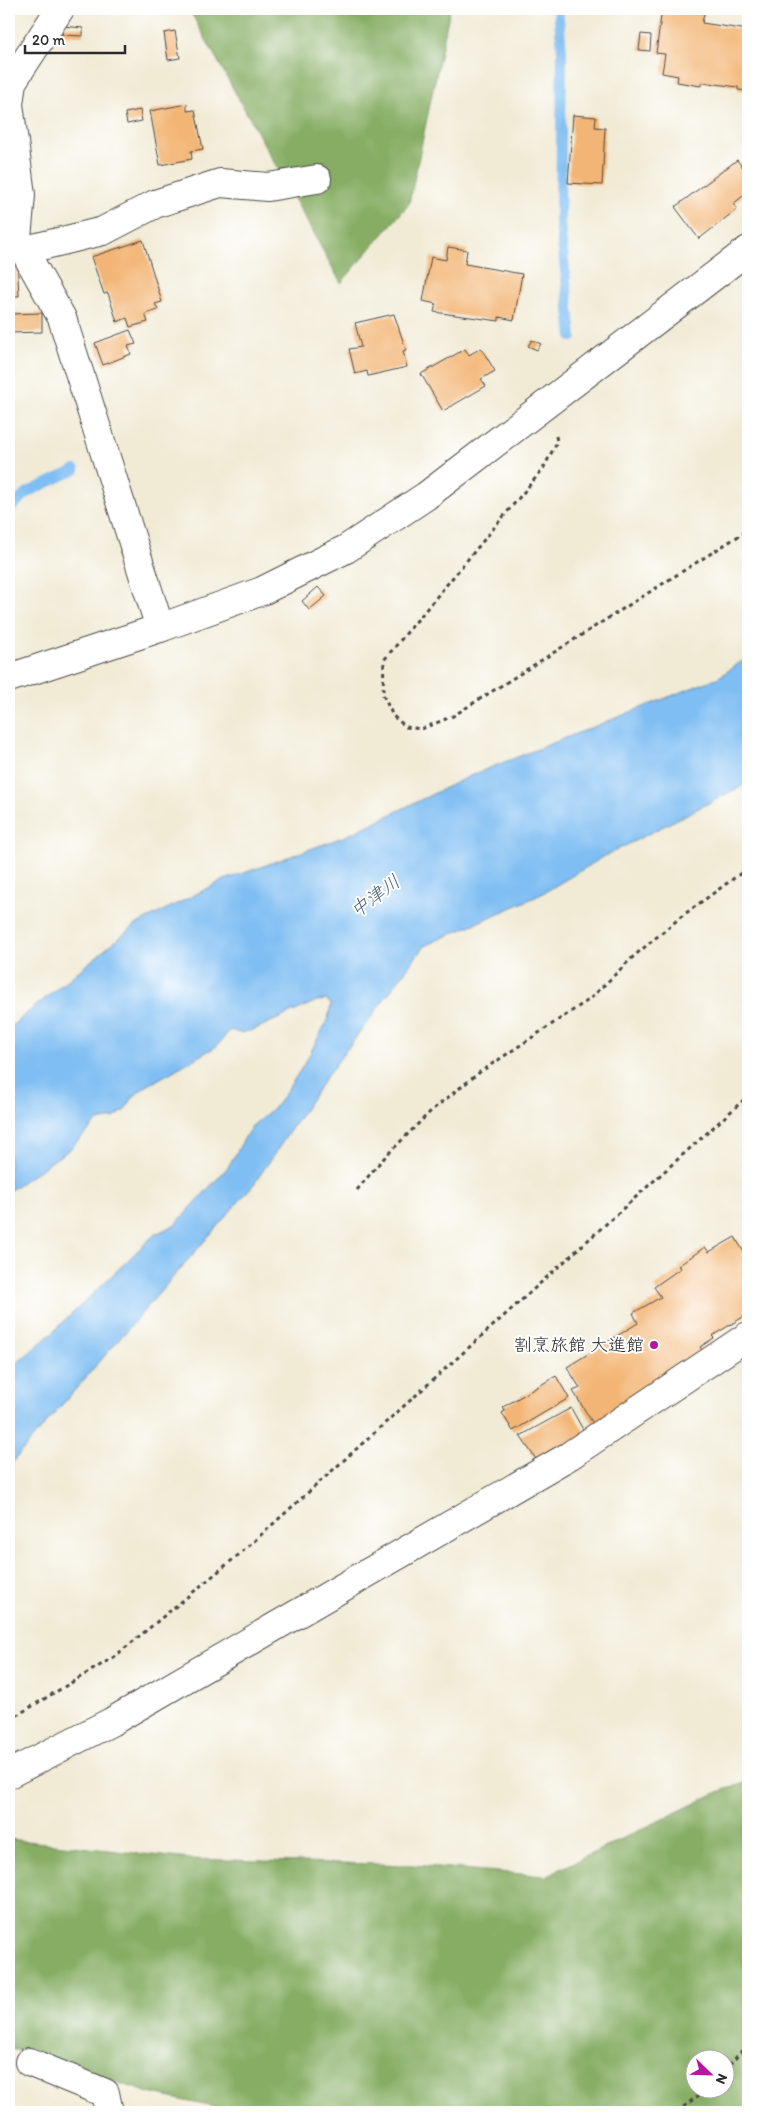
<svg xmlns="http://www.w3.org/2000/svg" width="757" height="2121" font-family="Itim,'Klee One',sans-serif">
  <rect width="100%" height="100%" fill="#fff"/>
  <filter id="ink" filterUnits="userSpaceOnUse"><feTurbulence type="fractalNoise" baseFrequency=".02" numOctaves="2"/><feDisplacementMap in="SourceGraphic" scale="10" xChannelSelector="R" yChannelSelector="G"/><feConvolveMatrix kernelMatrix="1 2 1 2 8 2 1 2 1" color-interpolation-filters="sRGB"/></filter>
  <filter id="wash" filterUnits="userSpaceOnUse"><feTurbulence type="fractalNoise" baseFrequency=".0096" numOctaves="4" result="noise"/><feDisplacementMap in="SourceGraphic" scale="20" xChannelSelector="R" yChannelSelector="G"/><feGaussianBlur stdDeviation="1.12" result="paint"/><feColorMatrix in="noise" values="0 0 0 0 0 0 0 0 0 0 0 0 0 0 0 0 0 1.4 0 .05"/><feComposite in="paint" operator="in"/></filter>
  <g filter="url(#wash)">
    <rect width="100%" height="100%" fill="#f1ebd6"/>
    <g fill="#86ad64" stroke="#586c48" fill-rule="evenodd">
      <polygon points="189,9 450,9 409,204 341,283"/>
      <path d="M748,1782v328l-23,2h-488l-84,-18 -144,-46v-209l180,20 224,6 133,11 174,-85zM694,2058h30v30h-30z"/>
    </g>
    <polygon fill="#7fbef3" stroke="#55748f" points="748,657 748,783 605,856 540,895 424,946 327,1076 254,1184 15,1459 9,1470 9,1370 51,1334 154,1235 176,1224 228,1167 251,1127 278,1104 305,1063 328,1019 331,1004 326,1000 317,1001 253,1030 240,1033 230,1030 217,1046 145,1087 134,1096 124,1111 114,1118 98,1121 70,1149 9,1191 9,1028 135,925 222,881 346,836 472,775 719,677"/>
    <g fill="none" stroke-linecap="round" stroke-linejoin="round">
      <g stroke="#7fbef3" stroke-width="10">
        <polyline points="558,9 562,51 560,223 572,337"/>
        <polyline points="9,510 28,492 75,470"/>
      </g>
    </g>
    <g id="blocks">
      <g fill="#f3b574">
        <polygon points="662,9 705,9 702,23 748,30 748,91 738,90 738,87 701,82 701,86 677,82 678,76 662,73 665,54 656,53"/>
        <polygon points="62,26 83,28 83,36 62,35"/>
        <polygon points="175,31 180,58 168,60 164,33"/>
        <polygon points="641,34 651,35 650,51 639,50"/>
        <polygon points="187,104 187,111 195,110 203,149 191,151 192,159 160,165 150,111"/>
        <polygon points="140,110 142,121 127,124 125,113"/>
        <polygon points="573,115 596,117 595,127 605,128 602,185 568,183"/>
        <polygon points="737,160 748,174 748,192 733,204 737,209 699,239 675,207"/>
        <polygon points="143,240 162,302 155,304 158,310 145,314 148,322 130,327 127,318 117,322 108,293 104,294 91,257"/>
        <polygon points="448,247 467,250 465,264 522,274 514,320 499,317 499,321 434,312 436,304 423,301 431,257 446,260"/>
        <polygon points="17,257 19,296 9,296 9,258"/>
        <polygon points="42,313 42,332 9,333 9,314"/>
        <polygon points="394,314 406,350 403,351 407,367 368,376 367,371 355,374 349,349 361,347 355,323"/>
        <polygon points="130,330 136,344 128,346 131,354 103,365 95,343"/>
        <polygon points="532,340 541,344 537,350 528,346"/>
        <polygon points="481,348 495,371 481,379 486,386 443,411 421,374 465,349 469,355"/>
        <polygon points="318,587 326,596 309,610 302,601"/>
        <polygon points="735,1237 748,1259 748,1314 712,1336 714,1338 700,1347 704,1353 597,1430 573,1391 580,1388 567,1367 638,1323 633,1313 661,1297 654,1287 681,1268 678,1266 705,1247 709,1252"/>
        <polygon points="556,1376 569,1398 513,1431 502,1413 505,1411 503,1407"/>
        <polygon points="571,1408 586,1435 538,1462 520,1436"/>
      </g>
    </g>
  </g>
  <g filter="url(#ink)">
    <use href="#blocks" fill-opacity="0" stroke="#494845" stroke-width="1"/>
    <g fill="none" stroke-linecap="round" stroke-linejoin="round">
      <g stroke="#494845" stroke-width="30">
        <g id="minor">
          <polyline points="17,238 21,195 9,104 12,82 60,9"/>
          <polyline points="9,239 17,238 62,318 160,628"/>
          <polyline points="25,250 103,231 155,204 220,183 268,187 317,179"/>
          <polyline points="9,678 160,628 262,591 346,549 426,496 748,250"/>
          <polyline points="9,1774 111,1722 569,1456 748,1336"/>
          <polyline points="29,2062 105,2093 109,2112"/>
        </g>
      </g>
      <g stroke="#494845" stroke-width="3" stroke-dasharray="4 4" stroke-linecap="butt">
        <polyline points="556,436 557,442 543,469 384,660 383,695 393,716 406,727 421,729 453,716 748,530"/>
        <polyline points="357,1190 381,1161 432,1110 480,1072 590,999 634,956 682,916 748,868"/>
        <polyline points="9,1720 114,1657 242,1552 748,1096"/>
        <polyline points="724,2071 748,2044"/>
        <polyline points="677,2112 708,2088"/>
      </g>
      <use href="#minor" stroke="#fff" stroke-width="28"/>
    </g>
  </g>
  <circle fill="#b5179e" stroke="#fff" stroke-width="2" cx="654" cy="1345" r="5"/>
  <g text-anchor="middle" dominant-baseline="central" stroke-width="4" stroke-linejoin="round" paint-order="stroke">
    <g font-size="18" fill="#2b2b2b" stroke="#fff" text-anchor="end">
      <text x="644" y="1345">割烹旅館 大進館</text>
    </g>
    <g font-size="19" font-style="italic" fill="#485e71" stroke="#fff">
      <text transform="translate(375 896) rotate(-37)">中津川</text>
    </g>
  </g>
  <rect width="757" height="2121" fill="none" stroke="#fff" stroke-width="30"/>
  <g transform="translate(710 2074) rotate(113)"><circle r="24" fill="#ffffff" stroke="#aaaaaa"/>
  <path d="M0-4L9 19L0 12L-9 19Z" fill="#b5179e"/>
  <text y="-8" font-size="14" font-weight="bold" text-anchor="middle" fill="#2b2b2b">N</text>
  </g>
  <path d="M25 45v8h100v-8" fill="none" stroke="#2b2b2b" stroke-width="2.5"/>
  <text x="32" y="45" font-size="15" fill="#2b2b2b" stroke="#ffffff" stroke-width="4" paint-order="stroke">20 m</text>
</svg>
